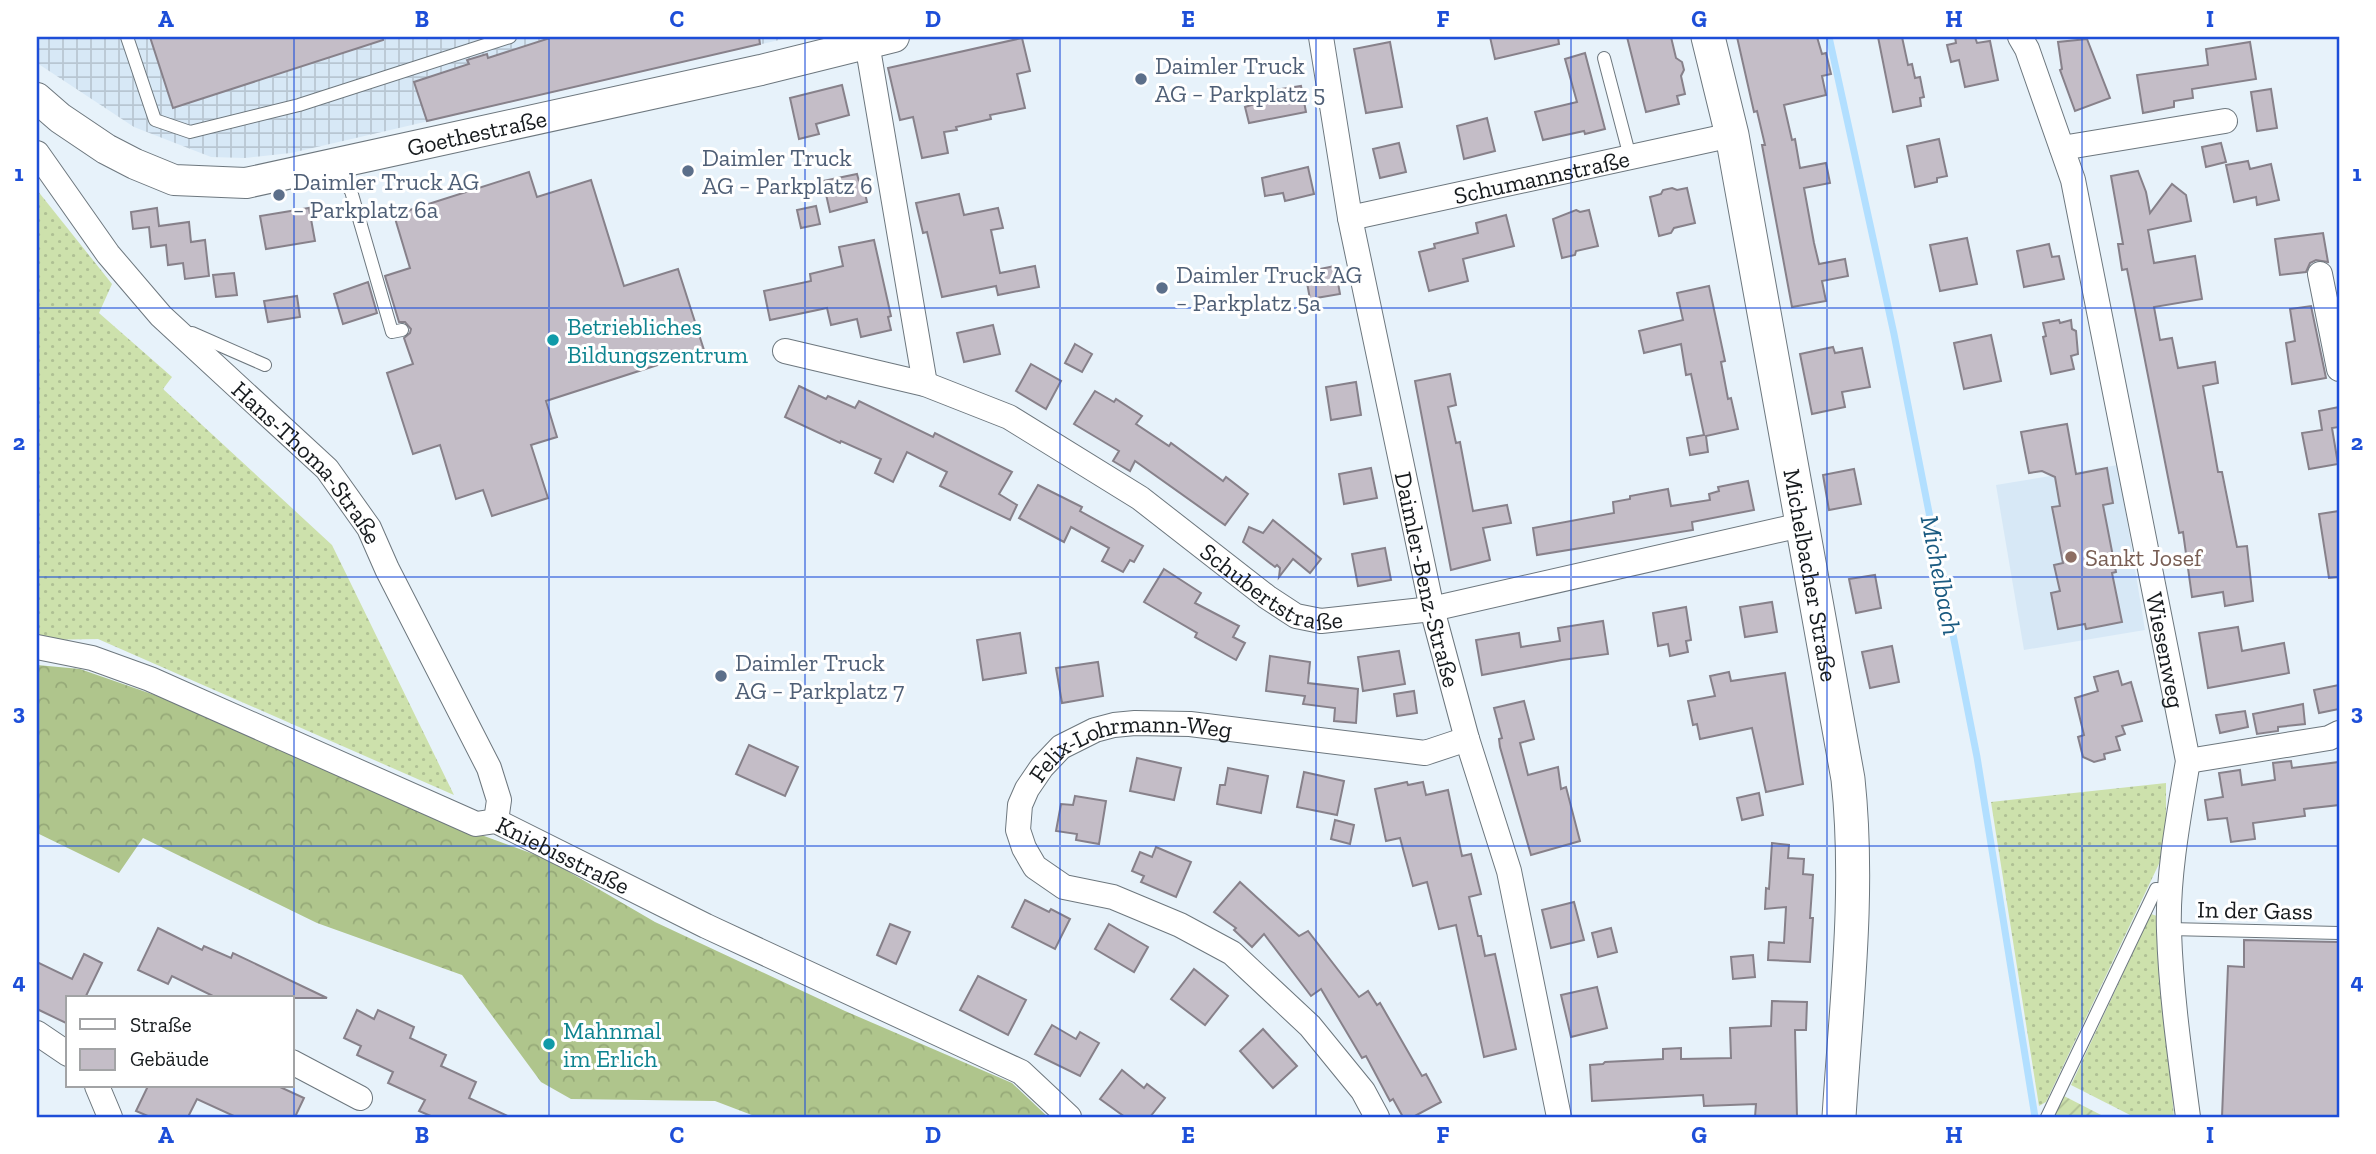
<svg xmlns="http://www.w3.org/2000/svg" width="2376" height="1154" font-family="'Zilla Slab',serif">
  <defs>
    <pattern id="industrial-grid" width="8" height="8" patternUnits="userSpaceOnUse" patternTransform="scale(1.75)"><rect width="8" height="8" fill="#d7e8f6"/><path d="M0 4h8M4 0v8" fill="none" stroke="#b8c6d2"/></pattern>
    <pattern id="grass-dots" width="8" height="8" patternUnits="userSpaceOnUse" patternTransform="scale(1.75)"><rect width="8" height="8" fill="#cde1ac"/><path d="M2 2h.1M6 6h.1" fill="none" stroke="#afc094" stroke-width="1.8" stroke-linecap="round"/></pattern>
    <pattern id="forest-crowns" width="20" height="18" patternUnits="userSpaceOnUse" patternTransform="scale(1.75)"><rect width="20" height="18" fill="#afc58c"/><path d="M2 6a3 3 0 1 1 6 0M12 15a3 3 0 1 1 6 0" fill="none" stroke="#96a978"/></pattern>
    <pattern id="garden-furrows" width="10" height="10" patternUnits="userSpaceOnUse" patternTransform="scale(1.75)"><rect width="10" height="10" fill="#cde1ac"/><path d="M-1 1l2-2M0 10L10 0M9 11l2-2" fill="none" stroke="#afc094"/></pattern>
  </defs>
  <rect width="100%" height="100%" fill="#e7f2fa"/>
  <polygon fill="#d7e8f6" points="2118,465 2145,630 2024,650 1996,485"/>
  <polygon fill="url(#industrial-grid)" points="37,37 792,37 291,153 245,158 211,157 134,127 37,63"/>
  <g fill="url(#grass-dots)">
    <polygon points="37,190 112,284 99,313 172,377 163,389 332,545 454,795 98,639 37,640"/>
    <polygon points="2166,783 2166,849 2046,1102 2039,1106 1991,802"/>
    <polygon points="2151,914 2157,916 2174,1117 2134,1117 2071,1085"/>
  </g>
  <polygon fill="url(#forest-crowns)" points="37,665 80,669 215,716 435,818 547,859 655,922 845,1011 1012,1083 1048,1117 757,1117 715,1101 571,1099 541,1082 462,975 317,923 143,838 119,873 37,833"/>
  <polygon fill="url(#garden-furrows)" points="2064,1096 2105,1117 2054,1117"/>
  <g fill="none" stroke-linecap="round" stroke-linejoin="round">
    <polyline stroke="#b2dfff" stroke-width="7" points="1829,37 1894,334 1977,757 2035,1117"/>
  </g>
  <g fill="#c4bdc7" stroke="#87818a" stroke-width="2">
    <polygon points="150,37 383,37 383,40 173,108"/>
    <polygon points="553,37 759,37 760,44 427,121 414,82 469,64 467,60 487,54 488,58"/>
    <polygon points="1490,37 1558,37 1559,44 1495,59"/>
    <polygon points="1627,37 1671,37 1676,58 1682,62 1684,70 1681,76 1685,94 1677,96 1679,104 1646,112"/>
    <polygon points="1737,37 1817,37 1822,54 1826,53 1831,74 1822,76 1826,95 1784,105 1792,140 1795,139 1800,168 1826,163 1830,183 1804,188 1814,243 1819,264 1845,259 1848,276 1822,281 1826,301 1792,307 1762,145 1765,145 1757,111 1754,112"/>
    <polygon points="1878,37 1902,37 1908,65 1912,64 1915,78 1920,77 1924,97 1920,98 1921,106 1893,112"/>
    <polygon points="1955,37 1975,37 1977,43 1990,41 1998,80 1965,87 1959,60 1951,62 1947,45 1956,43"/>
    <polygon points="1022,38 1030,71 1017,74 1025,108 990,115 991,119 956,127 957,130 944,132 948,153 922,158 913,117 900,120 888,68"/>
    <polygon points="2087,39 2110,98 2075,111 2060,70 2062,69 2058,42"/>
    <polygon points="1390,42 1402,107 1366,113 1354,49"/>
    <polygon points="2250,42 2256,79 2192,89 2193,98 2174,101 2174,107 2143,113 2137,75 2208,65 2206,49"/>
    <polygon points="1585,53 1605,129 1585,134 1584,131 1543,140 1535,112 1577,102 1565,59"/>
    <polygon points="842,85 849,115 816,124 819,134 799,139 790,98"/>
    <polygon points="1301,86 1306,112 1249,123 1245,107 1271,99 1269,91"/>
    <polygon points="2271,89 2277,128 2257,131 2251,92"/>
    <polygon points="1487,118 1495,151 1464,159 1457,126"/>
    <polygon points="1939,139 1947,176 1937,178 1937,182 1915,187 1907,146"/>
    <polygon points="1399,143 1406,172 1380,178 1373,149"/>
    <polygon points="2221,143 2226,162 2206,167 2202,147"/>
    <polygon points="2248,161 2250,169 2271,164 2279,200 2257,205 2256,197 2234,202 2226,165"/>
    <polygon points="1308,167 1314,194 1285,201 1283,193 1265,196 1262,178"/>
    <polygon points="2138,171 2146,192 2150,213 2172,184 2186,195 2191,221 2148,230 2154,263 2195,256 2202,299 2154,307 2160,340 2172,338 2178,368 2215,362 2218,383 2203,386 2218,472 2222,472 2237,547 2247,546 2253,601 2225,606 2223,592 2192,597 2183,532 2179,533 2127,269 2122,270 2118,244 2123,244 2111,176"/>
    <polygon points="529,172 537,197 591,180 624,286 678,269 704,350 546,401 557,437 531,445 548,498 492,516 483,490 456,499 440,445 413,454 387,373 413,364 404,338 410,333 411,329 405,322 399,322 385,276 410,268 394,215"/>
    <polygon points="857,174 860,185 863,184 867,202 830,212 823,181"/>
    <polygon points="1672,188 1677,190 1687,188 1695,223 1674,228 1671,233 1659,236 1650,197 1661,194 1663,190"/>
    <polygon points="959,194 964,215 998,208 1003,228 991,230 1000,273 1035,266 1039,287 998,295 996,286 942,297 927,232 923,233 916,203"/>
    <polygon points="816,206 820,224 801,228 797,210"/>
    <polygon points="157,208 159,226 189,222 191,242 205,240 209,276 185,279 183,263 168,265 166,245 151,247 149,227 133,229 131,212"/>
    <polygon points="309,208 315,241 266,249 260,216"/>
    <polygon points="1576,210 1580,212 1589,210 1598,246 1576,251 1575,255 1562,258 1553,219"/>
    <polygon points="1506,215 1514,246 1463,259 1468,281 1429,291 1419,252 1435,248 1434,244 1478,233 1476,223"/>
    <polygon points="2323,233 2328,262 2316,260 2310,263 2306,272 2280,275 2275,239"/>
    <polygon points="1967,238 1977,284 1940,291 1930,245"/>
    <polygon points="874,240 891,316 888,317 891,330 861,337 857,319 831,325 827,308 770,320 764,291 811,281 810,274 843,266 839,247"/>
    <polygon points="2049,244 2052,257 2059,256 2064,279 2024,287 2017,251"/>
    <polygon points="1335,266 1340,294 1310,299 1305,272"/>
    <polygon points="234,273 237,295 216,297 213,275"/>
    <polygon points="368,282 377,313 343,324 334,294"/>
    <polygon points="1709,286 1725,361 1721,362 1728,399 1731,398 1738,429 1706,436 1708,452 1690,455 1687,438 1704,435 1691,374 1686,375 1681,344 1644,353 1639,331 1683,320 1677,293"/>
    <polygon points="297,296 300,317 268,322 264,301"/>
    <polygon points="2311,306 2326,378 2292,384 2286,343 2295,341 2290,309"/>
    <polygon points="2059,320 2060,323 2071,320 2072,329 2076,331 2078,354 2071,356 2074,369 2051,374 2043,337 2046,336 2043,323"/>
    <polygon points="993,325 1000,354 964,362 957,333"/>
    <polygon points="1991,335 2001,381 1964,389 1954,343"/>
    <polygon points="1075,344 1092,354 1082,372 1065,363"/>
    <polygon points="1833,347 1835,353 1862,348 1870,387 1842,392 1845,407 1812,414 1800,354"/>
    <polygon points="1031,364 1061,381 1046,409 1016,391"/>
    <polygon points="1450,374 1456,405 1448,407 1456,443 1460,442 1473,511 1507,505 1511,523 1483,528 1490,560 1451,570 1415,381"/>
    <polygon points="1356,382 1361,415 1331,420 1326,387"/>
    <polygon points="799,386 826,399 828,396 855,408 859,401 933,437 935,433 1012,472 999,494 1017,505 1010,520 940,486 947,472 907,452 893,482 875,473 881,459 841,441 840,443 785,417"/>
    <polygon points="1095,391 1114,402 1116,399 1142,416 1136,424 1169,446 1171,443 1223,481 1226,477 1248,494 1225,525 1135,461 1130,471 1113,461 1119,451 1074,424"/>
    <polygon points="2339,407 2339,427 2332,428 2338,464 2309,469 2302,433 2322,430 2319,411"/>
    <polygon points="2067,424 2076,474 2107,468 2113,503 2103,505 2116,572 2112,573 2122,622 2086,629 2085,624 2058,629 2051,593 2060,591 2054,565 2063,563 2052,507 2060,506 2055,477 2042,471 2029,473 2021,432"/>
    <polygon points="1371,468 1377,498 1344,504 1339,474"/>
    <polygon points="1854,469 1861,504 1829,510 1823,475"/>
    <polygon points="1748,481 1754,510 1692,522 1693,530 1537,555 1533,528 1614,513 1613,502 1630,499 1630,496 1668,489 1671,506 1710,500 1709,494 1719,491 1718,487"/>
    <polygon points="1038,485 1082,507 1080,511 1143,546 1134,562 1130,560 1123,572 1102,561 1109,548 1071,527 1064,542 1019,518"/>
    <polygon points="2339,511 2339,577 2329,578 2319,514"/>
    <polygon points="1273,520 1321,559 1310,573 1293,559 1279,577 1280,568 1277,565 1275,567 1243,542 1249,527 1263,533"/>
    <polygon points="1385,548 1391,580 1358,586 1352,554"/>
    <polygon points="1164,569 1201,593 1195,603 1239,626 1233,637 1245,643 1236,660 1195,637 1197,633 1144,602"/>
    <polygon points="1875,575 1881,608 1856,613 1849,579"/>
    <polygon points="1772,602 1777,632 1745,637 1740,607"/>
    <polygon points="1686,607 1691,640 1686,641 1688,652 1670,656 1668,644 1658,646 1653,613"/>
    <polygon points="1603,621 1608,654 1562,660 1482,675 1476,640 1519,633 1521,647 1560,641 1558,628"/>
    <polygon points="2238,627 2242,651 2284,643 2289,673 2208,688 2199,633"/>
    <polygon points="1020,633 1026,673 983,680 977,640"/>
    <polygon points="1892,646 1899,682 1870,688 1862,652"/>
    <polygon points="1399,651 1405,684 1363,691 1358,657"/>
    <polygon points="1270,656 1310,662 1308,683 1358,689 1356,723 1334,721 1335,708 1303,704 1305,696 1266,691"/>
    <polygon points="1098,662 1103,696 1062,703 1056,668"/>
    <polygon points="2118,671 2122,685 2131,682 2142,721 2122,726 2125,734 2116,737 2120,750 2104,754 2105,759 2094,762 2083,757 2078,737 2084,735 2075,698 2098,691 2094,677"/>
    <polygon points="1729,672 1731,681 1785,673 1803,784 1766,792 1752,728 1700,739 1697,724 1693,725 1688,701 1715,696 1710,676"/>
    <polygon points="2339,685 2339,709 2319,713 2314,690"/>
    <polygon points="1414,691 1417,713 1397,716 1394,694"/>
    <polygon points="1524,701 1534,739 1520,743 1528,775 1558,767 1561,789 1566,787 1580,841 1531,855 1500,747 1499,739 1502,738 1494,708"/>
    <polygon points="2303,704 2305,724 2278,727 2278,731 2257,734 2253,714"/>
    <polygon points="2245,711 2248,727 2220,733 2216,715"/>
    <polygon points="749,745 798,767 785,796 736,774"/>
    <polygon points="1137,758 1181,768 1174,800 1130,791"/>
    <polygon points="2291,761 2292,768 2339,762 2339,805 2304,809 2305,816 2253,823 2255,839 2231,842 2227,818 2208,820 2205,800 2223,797 2219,773 2240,770 2242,785 2275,780 2273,763"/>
    <polygon points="1228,768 1268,776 1261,813 1217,804 1220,785 1225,785"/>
    <polygon points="1304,772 1344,781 1337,815 1297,807"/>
    <polygon points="1407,782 1408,785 1423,782 1426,795 1448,790 1462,856 1471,854 1481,894 1469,897 1478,936 1481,936 1485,956 1495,954 1516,1049 1484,1057 1456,925 1439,929 1427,882 1413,886 1400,838 1386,841 1375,789"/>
    <polygon points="1759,793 1763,815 1742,820 1737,798"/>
    <polygon points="1075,796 1106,801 1099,844 1076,840 1077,834 1056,831 1061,804 1073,805"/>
    <polygon points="1335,820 1354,825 1350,844 1331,839"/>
    <polygon points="1772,843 1789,845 1788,858 1804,859 1803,874 1813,875 1810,918 1813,918 1810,962 1768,960 1769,942 1784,943 1786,907 1765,909 1766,888 1769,889"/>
    <polygon points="1156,847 1191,862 1176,897 1141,882 1144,876 1132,871 1140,852 1152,857"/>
    <polygon points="1240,882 1299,936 1308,931 1359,997 1368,991 1377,1005 1380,1003 1422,1076 1426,1074 1441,1102 1413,1117 1403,1117 1393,1099 1390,1101 1366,1056 1362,1058 1321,989 1311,996 1264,934 1252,947 1234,930 1236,928 1214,912"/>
    <polygon points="1025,900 1049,912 1051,909 1070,919 1055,949 1012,927"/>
    <polygon points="1574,902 1584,940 1551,948 1542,910"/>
    <polygon points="890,924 910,932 896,964 877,955"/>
    <polygon points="1109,924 1148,947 1134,972 1095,949"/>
    <polygon points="158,928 202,950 204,946 231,958 233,953 327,998 217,998 172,976 168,984 138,970"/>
    <polygon points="1611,928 1617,952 1598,957 1592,933"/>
    <polygon points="2244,940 2339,942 2339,1117 2222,1117 2228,966 2244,967"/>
    <polygon points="84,954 102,963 85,998 68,998 68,1024 37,1009 37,962 72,979"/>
    <polygon points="1753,955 1755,977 1733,979 1731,957"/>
    <polygon points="1194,969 1228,996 1205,1025 1171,999"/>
    <polygon points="978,976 1026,1000 1008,1035 960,1010"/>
    <polygon points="1597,987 1607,1028 1571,1037 1561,995"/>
    <polygon points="1772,1001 1807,1002 1806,1030 1795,1030 1797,1117 1755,1117 1756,1104 1704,1106 1703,1095 1592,1101 1590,1065 1603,1064 1605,1062 1663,1059 1663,1049 1681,1048 1681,1059 1731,1058 1730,1028 1771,1026"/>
    <polygon points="357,1010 374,1019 378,1010 414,1027 410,1038 446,1055 441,1066 476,1082 469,1098 510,1117 433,1117 419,1111 425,1100 388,1083 393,1072 357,1055 361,1046 344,1038"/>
    <polygon points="1052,1025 1076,1039 1080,1032 1099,1043 1080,1076 1035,1054"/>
    <polygon points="1263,1029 1297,1066 1273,1088 1240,1051"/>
    <polygon points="1122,1070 1144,1088 1147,1084 1165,1098 1150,1117 1125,1117 1100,1099"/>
    <polygon points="148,1086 278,1086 304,1098 295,1117 236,1117 197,1099 188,1117 150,1117 136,1111"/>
  </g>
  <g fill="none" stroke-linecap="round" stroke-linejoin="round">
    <g stroke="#6d777e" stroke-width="14">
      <g id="service">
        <polyline points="127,37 155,120 190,132 299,105 510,37"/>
        <polyline points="1604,58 1630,157"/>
        <polyline points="331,165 351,191 392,332 402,330"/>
        <polyline points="192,333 265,365"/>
        <polyline points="2169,929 2339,933"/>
        <polyline points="2047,1117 2156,889 2171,890"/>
      </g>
    </g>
    <g stroke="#6d777e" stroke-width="26">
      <g id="minor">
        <path id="s1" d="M1321,37l29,181 82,391 35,130 42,132 50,246"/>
        <path id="s2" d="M2020,37l7,12 46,131 115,581c-9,53 -21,117 -19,170 2,62 11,125 19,186"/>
        <polyline points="867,43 925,384"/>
        <polyline points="2062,148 2225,121"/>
        <path id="s3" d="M37,153l71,101 53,62 166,153 42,59 18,41 102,199 10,32 -3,21"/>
        <path id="s4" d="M1350,218l382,-83"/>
        <polyline points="2320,274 2339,369"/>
        <path id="s5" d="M785,351l140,33 84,33 131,81 127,99 29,19 25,5 111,-12 369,-84"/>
        <path id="s6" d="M37,647l55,11 58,21 326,145 20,-3 210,105 315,146 48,45"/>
        <polyline points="2188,761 2329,738 2339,733"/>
        <polyline points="37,1033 68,1054"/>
        <polyline points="292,1062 360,1098"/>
        <polyline points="97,1086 110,1117"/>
        <path id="s7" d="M1377,1117l-14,-26 -53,-65 -78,-73 -52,-28 -67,-28 -49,-10 -29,-20 -11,-19 -6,-18 2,-25 7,-16 15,-22 19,-20 34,-17 19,-5 21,-2 55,1 235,29 42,-14"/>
      </g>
    </g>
    <g stroke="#6d777e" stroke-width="32">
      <g id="tertiary">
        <path id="s8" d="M37,98l23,20 46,31 29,15 39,16 72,3 515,-113 133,-33"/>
      </g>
    </g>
    <g stroke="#6d777e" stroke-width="35">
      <g id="secondary">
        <path id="s9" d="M1708,37l24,98 116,644c12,113 -2,226 -9,338"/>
      </g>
    </g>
    <use href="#service" stroke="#fff" stroke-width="12"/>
    <use href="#minor" stroke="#fff" stroke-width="24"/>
    <use href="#tertiary" stroke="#fff" stroke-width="30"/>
    <use href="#secondary" stroke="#fff" stroke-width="33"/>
  </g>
  <path fill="none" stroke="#1d4ed8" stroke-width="2" stroke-opacity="0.55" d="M294,37v1080M549,37v1080M805,37v1080M1060,37v1080M1316,37v1080M1571,37v1080M1827,37v1080M2082,37v1080M37,308h2302M37,577h2302M37,846h2302"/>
  <g fill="#5c6f8a" stroke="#fff" stroke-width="2.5">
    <circle cx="1141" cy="79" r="7"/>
    <circle cx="688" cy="171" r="7"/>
    <circle cx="279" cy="195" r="7"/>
    <circle cx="1162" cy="288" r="7"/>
    <circle cx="721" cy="676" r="7"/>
  </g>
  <g fill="#0f9aa8" stroke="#fff" stroke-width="2.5">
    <circle cx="553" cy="340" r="7"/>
    <circle cx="549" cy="1044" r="7"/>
  </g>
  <circle fill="#8d6e63" stroke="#fff" stroke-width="2.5" cx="2071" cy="557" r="7"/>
  <g text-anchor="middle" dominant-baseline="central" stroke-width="6" stroke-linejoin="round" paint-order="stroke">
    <g font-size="24" fill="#4e5e75" stroke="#fff" text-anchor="start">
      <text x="1155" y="65">Daimler Truck<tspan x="1155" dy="28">AG − Parkplatz 5</tspan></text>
      <text x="702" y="157">Daimler Truck<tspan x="702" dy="28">AG − Parkplatz 6</tspan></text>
      <text x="293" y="181">Daimler Truck AG<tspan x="293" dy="28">− Parkplatz 6a</tspan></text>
      <text x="1176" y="274">Daimler Truck AG<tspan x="1176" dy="28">− Parkplatz 5a</tspan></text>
      <text x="735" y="662">Daimler Truck<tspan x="735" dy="28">AG − Parkplatz 7</tspan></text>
    </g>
    <g font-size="24" fill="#161a1d" stroke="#fff">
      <text stroke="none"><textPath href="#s8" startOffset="469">Goethestraße</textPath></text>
      <text stroke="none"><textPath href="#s4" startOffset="196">Schumannstraße</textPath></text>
      <text stroke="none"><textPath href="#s3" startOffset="413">Hans-Thoma-Straße</textPath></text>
      <text stroke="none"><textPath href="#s9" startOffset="548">Michelbacher Straße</textPath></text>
      <text stroke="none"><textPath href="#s5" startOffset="550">Schubertstraße</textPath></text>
      <text stroke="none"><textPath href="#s1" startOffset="553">Daimler-Benz-Straße</textPath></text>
      <text stroke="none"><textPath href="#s2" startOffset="632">Wiesenweg</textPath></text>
      <text stroke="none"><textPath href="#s7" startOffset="642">Felix-Lohrmann-Weg</textPath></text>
      <text stroke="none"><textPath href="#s6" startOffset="570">Kniebisstraße</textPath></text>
      <text transform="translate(2255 910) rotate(1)">In der Gass</text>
    </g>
    <g font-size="24" fill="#0d838f" stroke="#fff" text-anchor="start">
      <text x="567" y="326">Betriebliches<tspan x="567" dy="28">Bildungszentrum</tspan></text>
      <text x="563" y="1030">Mahnmal<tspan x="563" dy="28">im Erlich</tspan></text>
    </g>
    <g font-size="24" fill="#785e54" stroke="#fff" text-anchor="start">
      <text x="2085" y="557">Sankt Josef</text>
    </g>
    <g font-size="26" font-style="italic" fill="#1a5a80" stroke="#fff">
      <text transform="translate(1941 575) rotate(79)">Michelbach</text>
    </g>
  </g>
  <rect width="2376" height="1154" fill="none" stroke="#ffffff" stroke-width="77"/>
  <rect x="66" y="996" width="228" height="91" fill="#ffffff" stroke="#a2a3a5" stroke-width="2"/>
  <rect x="80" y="1019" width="35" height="10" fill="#ffffff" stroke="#a2a3a5" stroke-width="2"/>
  <text x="130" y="1032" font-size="21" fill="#161a1d">Straße</text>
  <rect x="80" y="1049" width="35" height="21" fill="#c4bdc7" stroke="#a2a3a5" stroke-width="2"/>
  <text x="130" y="1066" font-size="21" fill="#161a1d">Gebäude</text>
  <rect x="38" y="38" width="2300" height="1078" fill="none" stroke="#1d4ed8" stroke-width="2.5"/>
  <g font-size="23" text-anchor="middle" font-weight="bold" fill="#1d4ed8">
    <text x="166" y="27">A</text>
    <text x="422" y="27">B</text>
    <text x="677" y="27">C</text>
    <text x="933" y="27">D</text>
    <text x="1188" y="27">E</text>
    <text x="1443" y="27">F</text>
    <text x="1699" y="27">G</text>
    <text x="1954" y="27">H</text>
    <text x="2210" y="27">I</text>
    <text x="19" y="181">1</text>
    <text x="2357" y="181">1</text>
    <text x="19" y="450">2</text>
    <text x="2357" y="450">2</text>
    <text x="19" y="720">3</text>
    <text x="2357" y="720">3</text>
    <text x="19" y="989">4</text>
    <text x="2357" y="989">4</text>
    <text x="166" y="1143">A</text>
    <text x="422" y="1143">B</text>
    <text x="677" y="1143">C</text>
    <text x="933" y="1143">D</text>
    <text x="1188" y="1143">E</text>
    <text x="1443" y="1143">F</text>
    <text x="1699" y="1143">G</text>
    <text x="1954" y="1143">H</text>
    <text x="2210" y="1143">I</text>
  </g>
</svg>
